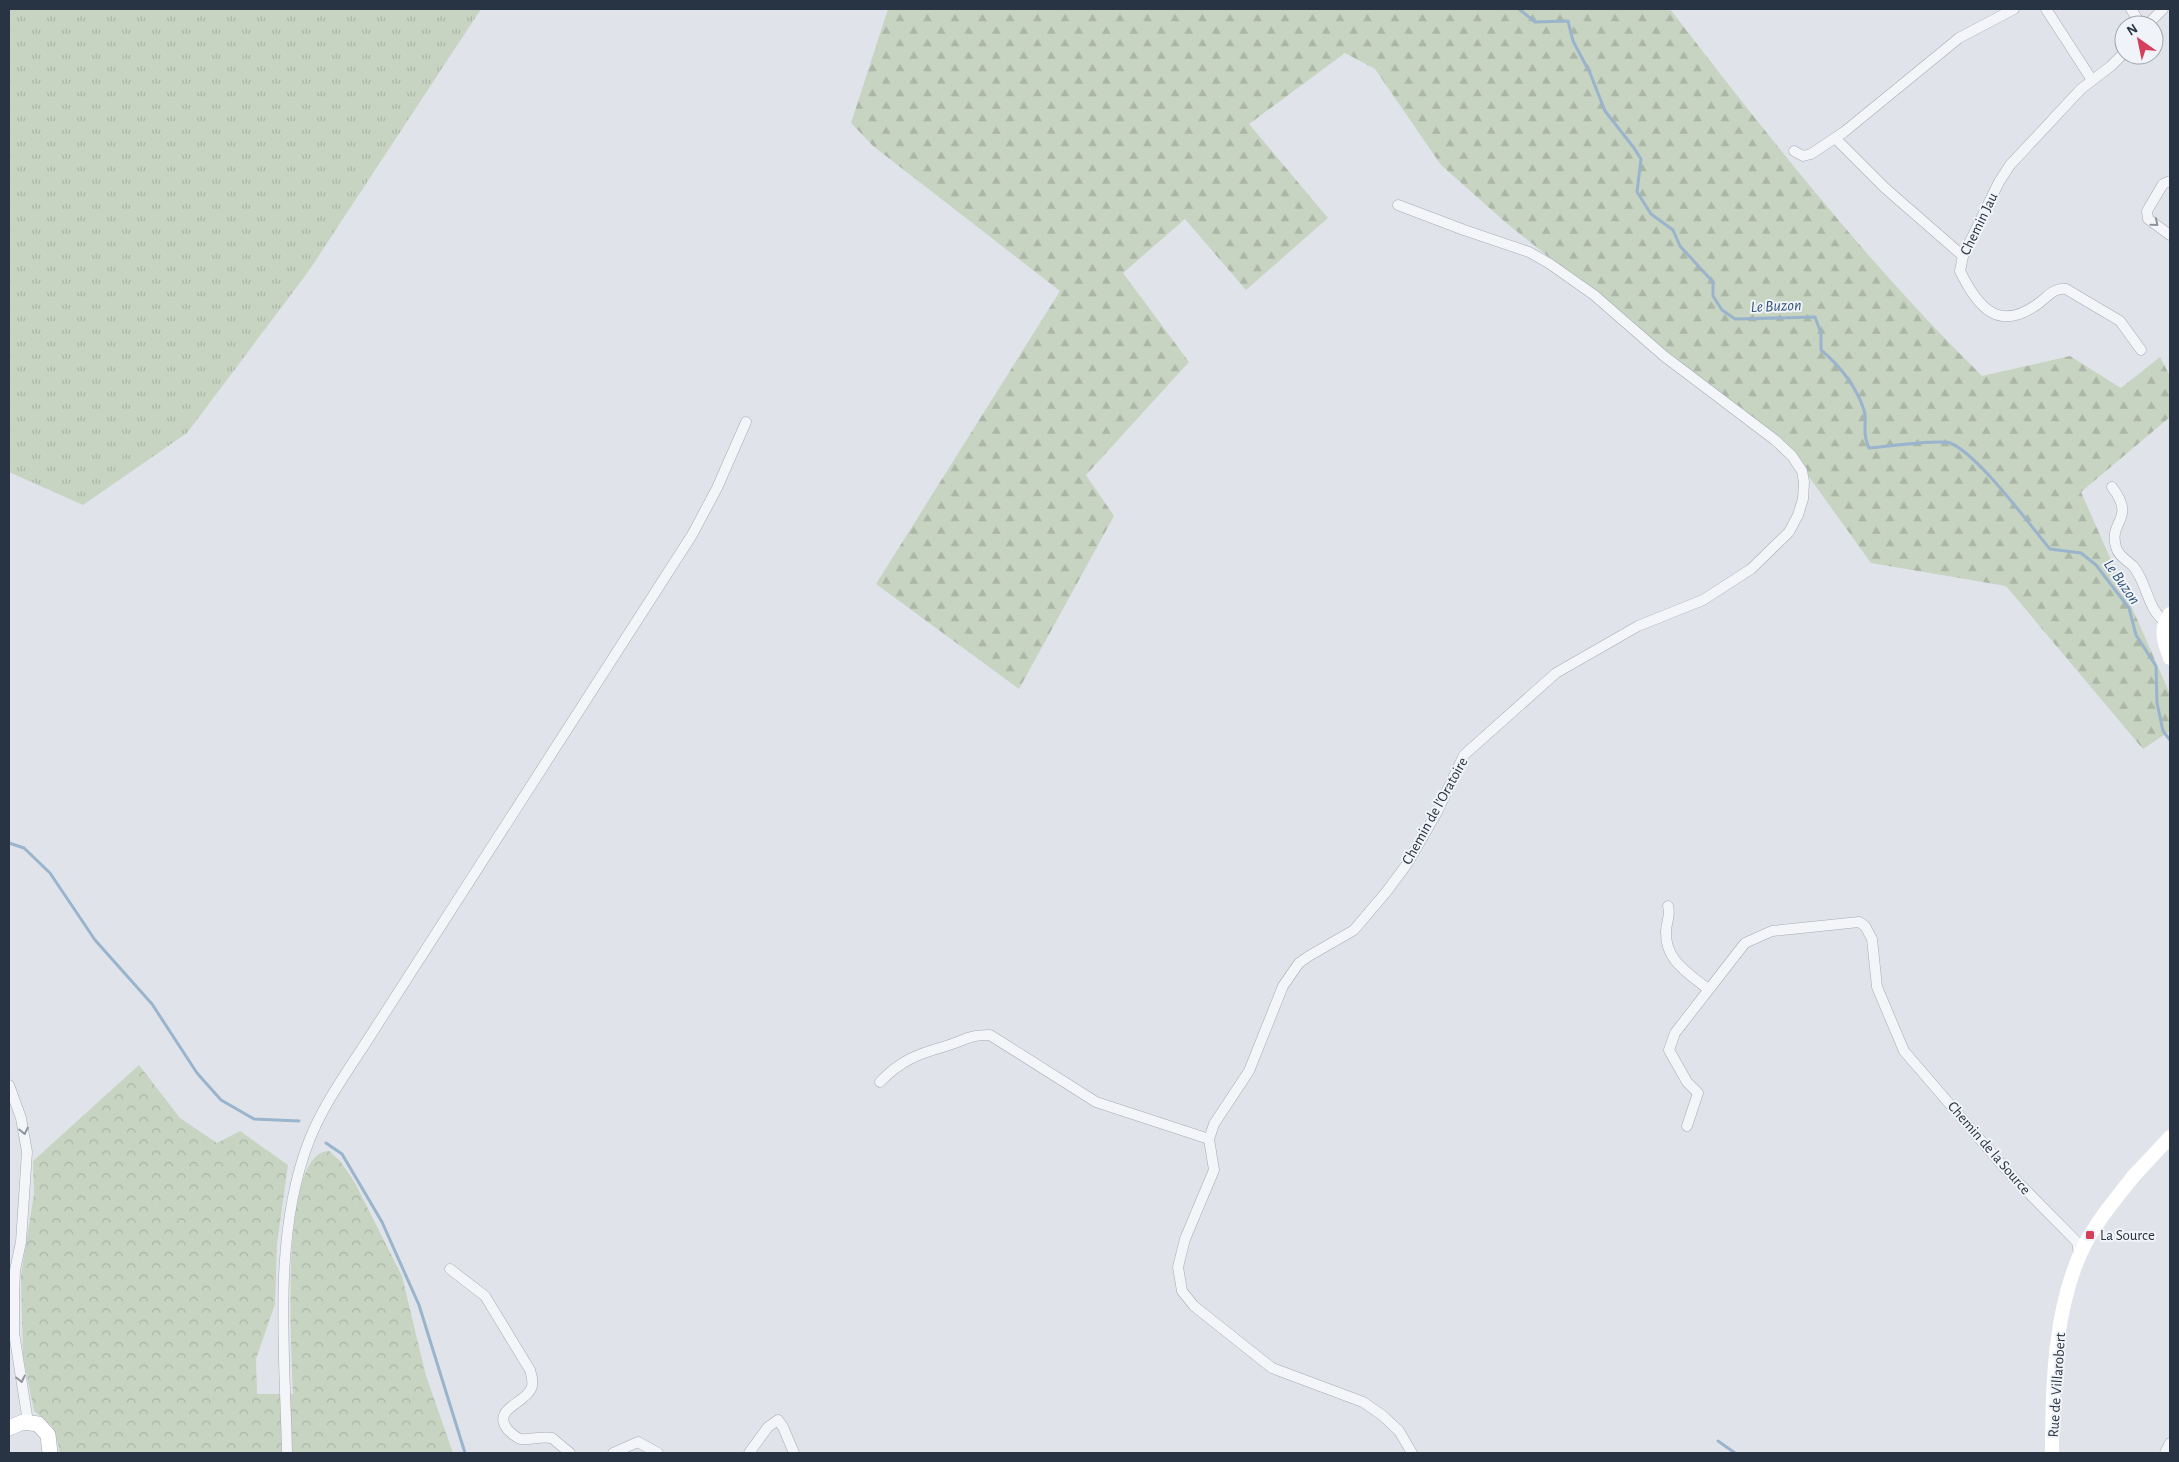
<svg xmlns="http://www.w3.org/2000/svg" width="2179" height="1462" font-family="'Alegreya Sans',sans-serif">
  <defs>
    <pattern id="grass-tufts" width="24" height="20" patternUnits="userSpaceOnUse" patternTransform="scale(1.25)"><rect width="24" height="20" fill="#c7d4c1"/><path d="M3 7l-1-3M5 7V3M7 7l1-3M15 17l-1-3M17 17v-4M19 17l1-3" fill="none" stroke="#abb6a7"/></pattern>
    <pattern id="forest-firs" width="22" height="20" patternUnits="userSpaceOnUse" patternTransform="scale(1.25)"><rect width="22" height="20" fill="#c7d4c1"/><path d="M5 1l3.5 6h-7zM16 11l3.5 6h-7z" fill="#abb6a7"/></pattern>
    <pattern id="park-crowns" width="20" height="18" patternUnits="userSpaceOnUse" patternTransform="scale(1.25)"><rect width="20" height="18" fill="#c7d4c1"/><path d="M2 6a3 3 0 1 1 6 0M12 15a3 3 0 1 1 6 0" fill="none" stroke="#abb6a7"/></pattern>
  </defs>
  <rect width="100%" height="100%" fill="#e0e4ea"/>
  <polygon fill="url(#grass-tufts)" points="9,9 481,9 308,272 187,433 83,505 9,472"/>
  <path fill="url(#forest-firs)" d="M888,9h782c98,127 197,254 312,367l88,-20 51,32 39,-31 10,19v41l-89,75 89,202v37l-27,18 -137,-163 -135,-23 -80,-111 -287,-231 -63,-56 -66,-96 -30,-16 -96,71 79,94 -82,72 -61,-71 -62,54 66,89 -103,113 28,41 -95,173 -143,-105 184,-293 -187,-145 -22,-23z"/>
  <path fill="url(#park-crowns)" d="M139,1065l41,53 37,25 23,-12 48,34 -11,79 -2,60 -19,55 1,35h36c-1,-37 -15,-243 36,-243l11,10 14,20 48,95 24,100 27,77h-394v-6l-7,-21 -18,-15 -11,-55 -2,-81 13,-81 -1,-33z"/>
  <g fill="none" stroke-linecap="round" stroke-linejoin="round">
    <g stroke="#99b4cc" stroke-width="3">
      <path d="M1519,9l16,13 33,-1 5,20 17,32 15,38 29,37 7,11 -4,33 14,22 22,16 7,16 33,36v14l9,14 13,9 80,-2 6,16v17c19,16 35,36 43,60 4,12 -3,21 5,38 14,-1 71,-9 81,-5 28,11 79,81 100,106l31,4 15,12 33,43 7,27 20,31 1,37 6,28 7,9"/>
      <polyline points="9,843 24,848 50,873 95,940 152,1004 197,1073 221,1100 254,1119 299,1121"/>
      <polyline points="326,1143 342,1154 382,1222 419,1305 465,1453"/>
      <polyline points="1718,1441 1735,1453"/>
    </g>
    <g stroke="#a5abb5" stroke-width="11">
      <g id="minor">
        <polyline points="2046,9 2092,80"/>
        <polyline points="2131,9 2141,25"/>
        <polyline points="2147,25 2163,9"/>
        <path d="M2124,53l-13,13 -30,23 -71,76 -11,17 -36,74 -3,15c18,37 39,62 79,32 8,-6 16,-16 27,-14l54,32 21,29"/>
        <polyline points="1835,138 1885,188 1963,256"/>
        <polyline points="1794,151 1803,156 1811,154 1844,132 1959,38 2014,9"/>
        <polyline points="2170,181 2163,184 2147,211 2148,219 2170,235"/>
        <polyline points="1398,205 1464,230 1529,252 1550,264 1594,295 1664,356 1775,440 1792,456 1802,471 1804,482 1803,499 1798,515 1789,532 1751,569 1703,600 1638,626 1556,673 1464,755 1437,812 1407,864 1387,891 1354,930 1309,956 1299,963 1283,986 1249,1071 1214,1124 1209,1139 1214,1170 1185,1239 1178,1267 1182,1291 1194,1306 1272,1368 1363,1402 1382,1415 1399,1431 1412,1453"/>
        <path d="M2112,487c25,33 -4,33 4,60 2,9 11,13 17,19 15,18 13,41 32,56"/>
        <path d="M1668,906c3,10 -2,16 -2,26 -1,28 22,41 42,57"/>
        <path d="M880,1082c21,-22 38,-28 66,-36 20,-6 21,-11 44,-11l106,67 113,37"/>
        <polyline points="9,1085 21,1118 27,1152 21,1242 15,1270 14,1299 14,1333 28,1422"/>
        <polyline points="1687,1126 1698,1093 1687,1082 1669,1050 1675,1033 1745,943 1772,931 1859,922 1865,926 1872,939 1877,987 1904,1051 2009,1173 2077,1242 2079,1255"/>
        <path d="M450,1269l35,27 45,74c2,6 4,13 1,19 -7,15 -40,20 -23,41 4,4 8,8 13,9 10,1 21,-3 31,-1l18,15"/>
        <path d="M287,1453c-2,-100 -15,-217 22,-312 15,-39 43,-76 65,-111l318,-495 25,-47 29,-66"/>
        <polyline points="613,1453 638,1442 658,1453"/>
        <polyline points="749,1453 768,1427 778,1420 783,1427 794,1453"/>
        <polyline points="2165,1453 2170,1443"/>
      </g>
    </g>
    <g stroke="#9fa9b6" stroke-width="16">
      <polyline id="primary" points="9,1428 23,1422 38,1424 48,1435 50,1453"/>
    </g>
    <use href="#minor" stroke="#f3f5f8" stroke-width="10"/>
    <g stroke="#fff" stroke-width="14">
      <path d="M2170,614c-11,15 -6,28 0,44"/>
      <polyline points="2131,1179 2170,1137"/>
      <path d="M2052,1453c0,-66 2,-149 33,-209 14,-26 33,-48 51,-71"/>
    </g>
    <use href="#primary" stroke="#fff" stroke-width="15"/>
  </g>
  <defs><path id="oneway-chevron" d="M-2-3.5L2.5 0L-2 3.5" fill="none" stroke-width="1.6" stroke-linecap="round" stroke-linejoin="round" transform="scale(1.25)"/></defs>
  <g stroke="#8e949e">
    <use href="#oneway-chevron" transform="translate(2155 223) rotate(39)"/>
    <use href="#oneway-chevron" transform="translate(24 1131) rotate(78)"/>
    <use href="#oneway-chevron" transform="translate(21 1379) rotate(78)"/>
  </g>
  <rect fill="#d63e5b" stroke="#f0f3f7" stroke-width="2" x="2085" y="1230" width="10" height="10" rx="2.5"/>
  <g text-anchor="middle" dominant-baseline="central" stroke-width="4" stroke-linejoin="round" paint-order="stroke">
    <g font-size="15" fill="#283343" stroke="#f0f3f7">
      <text transform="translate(1979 224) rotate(-64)">Chemin Jau</text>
      <text transform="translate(1435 811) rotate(-61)">Chemin de l'Oratoire</text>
      <text transform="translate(1989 1148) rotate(49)">Chemin de la Source</text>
      <text transform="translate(2057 1385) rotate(-86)">Rue de Villarobert</text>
    </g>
    <g font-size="15" fill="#283343" stroke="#f0f3f7" text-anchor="start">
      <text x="2100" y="1235">La Source</text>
    </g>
    <g font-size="16" font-style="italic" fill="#2f5379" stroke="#f0f3f7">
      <text transform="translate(1776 306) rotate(-2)">Le Buzon</text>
      <text transform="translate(2122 582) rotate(55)">Le Buzon</text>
    </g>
  </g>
  <rect width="2179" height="1462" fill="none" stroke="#283343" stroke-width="20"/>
  <g transform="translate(2139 40) rotate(327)"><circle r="24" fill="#f0f3f7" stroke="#a0a6af"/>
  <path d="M0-4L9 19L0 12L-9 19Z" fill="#d63e5b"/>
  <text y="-8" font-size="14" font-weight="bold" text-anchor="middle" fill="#283343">N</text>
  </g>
</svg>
